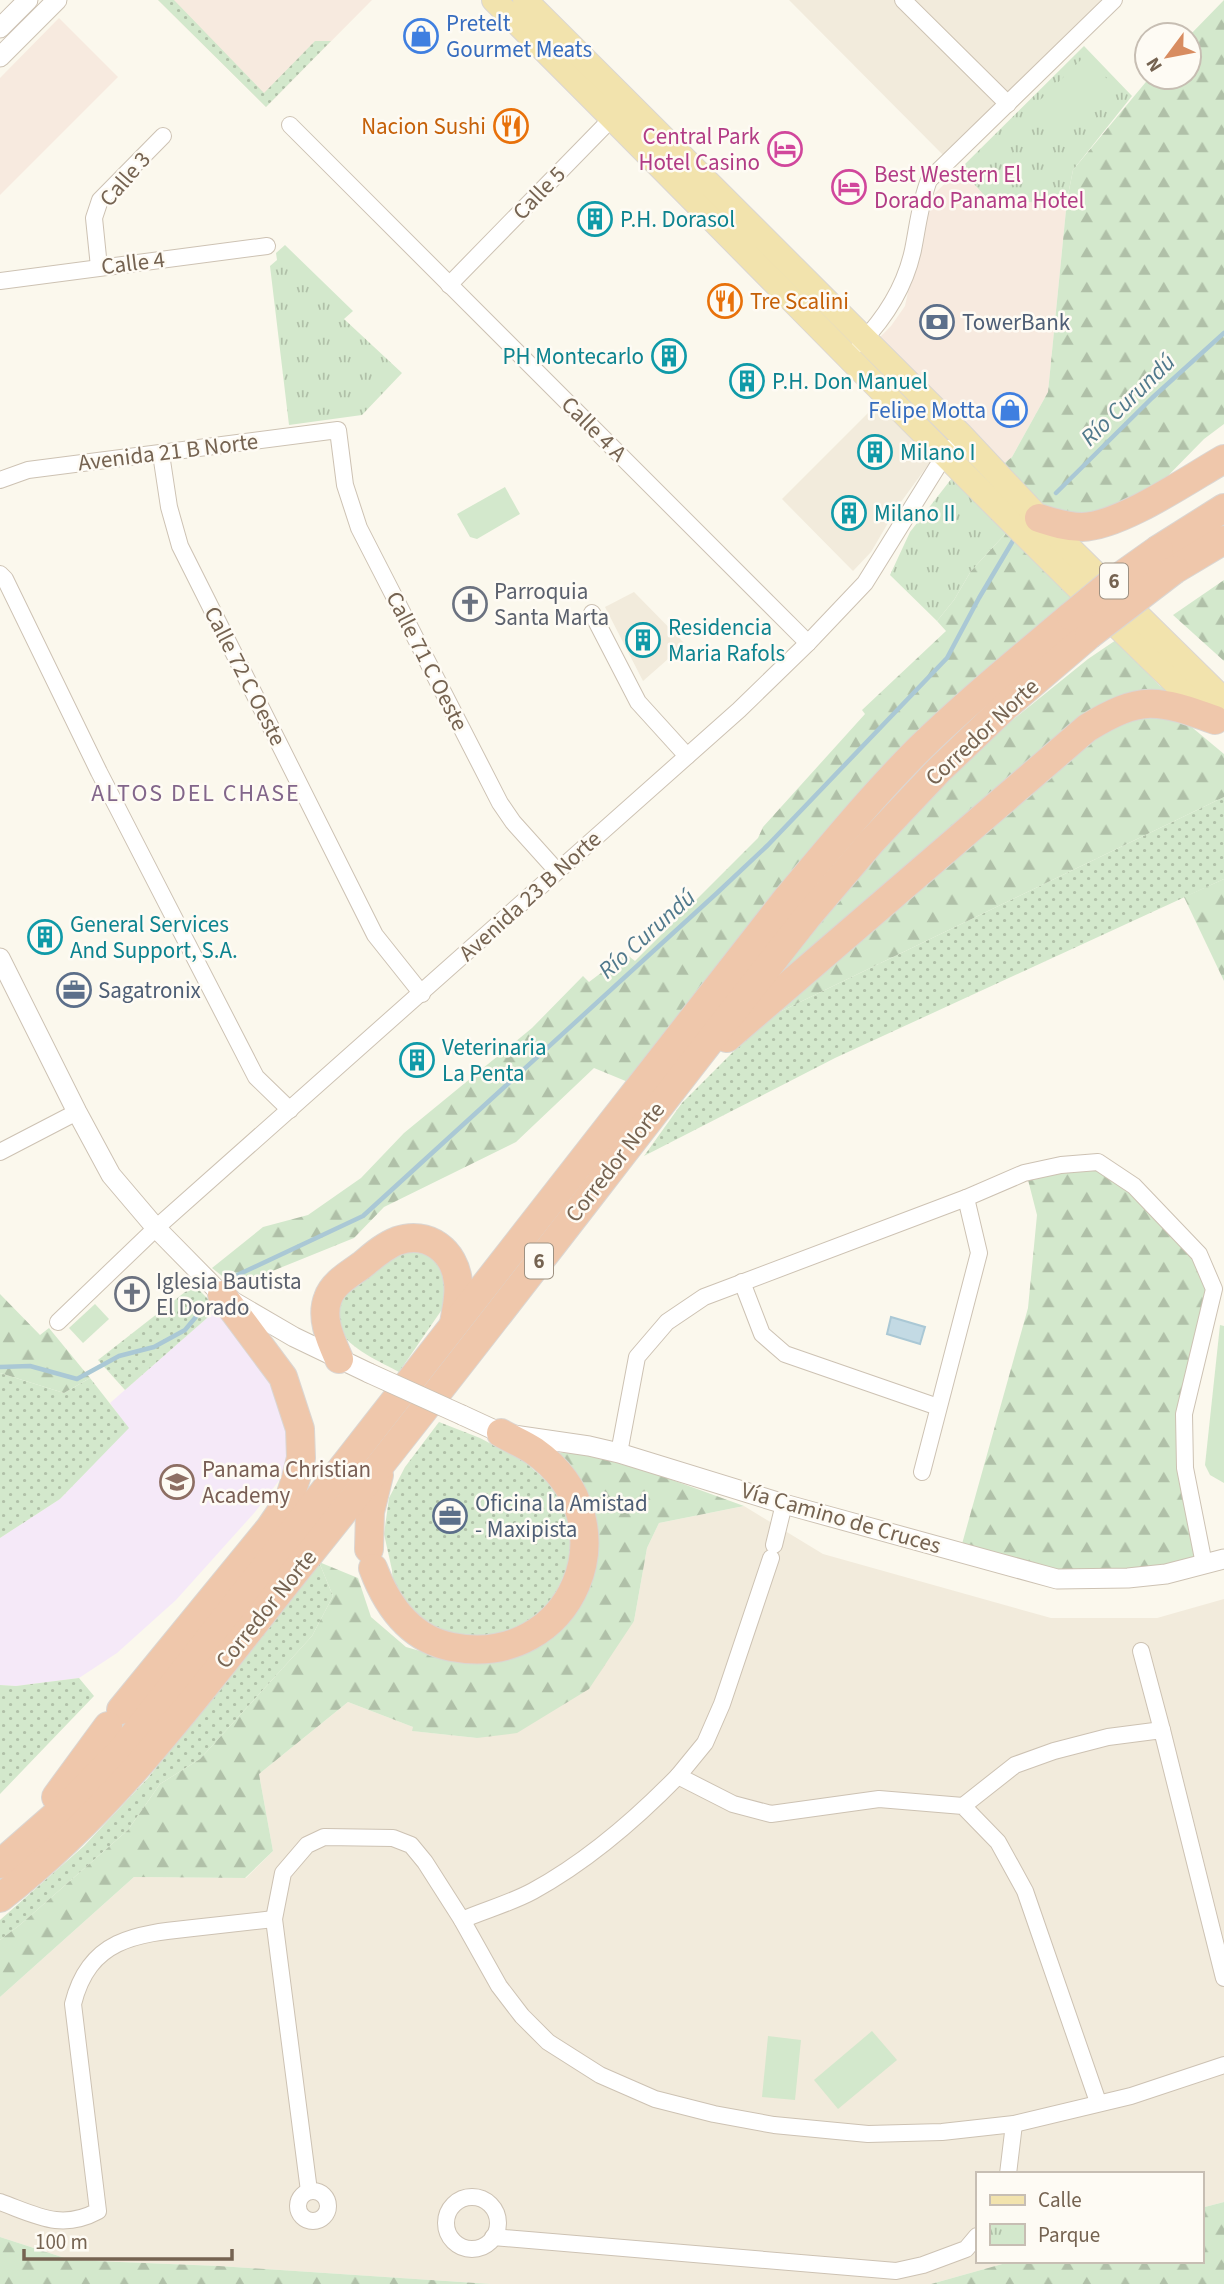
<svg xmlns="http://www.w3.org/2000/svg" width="1224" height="2284" font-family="'Source Sans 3',sans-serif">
  <defs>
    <pattern id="grass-dots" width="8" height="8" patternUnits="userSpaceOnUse" patternTransform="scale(1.75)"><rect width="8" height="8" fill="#d3e8cc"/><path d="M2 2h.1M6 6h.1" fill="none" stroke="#b0c0a8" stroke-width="1.8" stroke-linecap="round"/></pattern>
    <pattern id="forest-firs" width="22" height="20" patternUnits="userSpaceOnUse" patternTransform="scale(1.75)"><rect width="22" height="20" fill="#d3e8cc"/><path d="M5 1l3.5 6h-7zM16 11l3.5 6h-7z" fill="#b0c0a8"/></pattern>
    <pattern id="park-tufts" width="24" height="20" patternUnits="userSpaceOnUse" patternTransform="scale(1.75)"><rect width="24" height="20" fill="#d3e8cc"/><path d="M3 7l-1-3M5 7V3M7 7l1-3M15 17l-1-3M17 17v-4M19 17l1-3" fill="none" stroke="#b0c0a8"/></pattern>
  </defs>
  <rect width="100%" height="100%" fill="#fbf8ed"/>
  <g fill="#f2ebdc">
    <polygon points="789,0 1114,0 950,162"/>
    <polygon points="879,402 933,458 898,506 871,552 853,571 782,499"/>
    <polygon points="634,592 685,644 643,681 605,607"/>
    <polygon points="744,1506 823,1554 1051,1618 1157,1618 1224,1599 1224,2202 1201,2208 1201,2174 977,2174 977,2261 1013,2261 931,2284 491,2284 219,2266 71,2260 0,2237 0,1997 134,1877 246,1878 273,1851 259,1774 348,1702 413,1727 413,1731 477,1738 634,1621 647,1548 659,1523"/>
  </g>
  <g fill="#f7eadf">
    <polygon points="158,0 372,0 266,107"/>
    <polygon points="59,18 118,77 0,195 0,78"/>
    <polygon points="960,169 987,197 1046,204 1067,200 1048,392 1012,457 1002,465 879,338 891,326 905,306 926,210 933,195"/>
  </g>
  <polygon fill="#f5e9f8" points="215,1311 260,1364 289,1426 291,1465 255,1512 176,1600 117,1653 79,1678 16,1686 0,1685 0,1538 60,1499 128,1428 110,1403"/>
  <g fill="url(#grass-dots)">
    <polygon points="158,0 174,0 264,93 315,41 331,41 266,107"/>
    <polygon points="1224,797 1224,879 835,1058 644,1156 682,1103 767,1018"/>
    <path d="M428,1250l21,25 -6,33 -44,64c-16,-9 -52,-24 -59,-43 -3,-8 -2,-20 -3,-28l50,-46z"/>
    <polygon points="194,1285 210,1301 215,1311 125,1390 98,1360"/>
    <polygon points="0,1373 64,1393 90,1378 129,1428 60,1499 0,1538"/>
    <polygon points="439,1422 480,1438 525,1462 559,1492 572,1529 570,1562 551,1603 510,1634 470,1640 421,1622 393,1587 392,1570 384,1534 389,1498 405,1467"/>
    <polygon points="319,1562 333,1596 312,1636 200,1759 160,1784 128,1830 21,1924 0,1940 0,1920 84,1846 148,1778"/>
    <polygon points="79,1678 94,1696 0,1794 0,1685 16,1686"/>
  </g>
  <g fill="url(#forest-firs)">
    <polygon points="1224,0 1224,424 1204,439 1155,489 1114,513 1049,514 1002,465 1012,457 1048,392 1067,200 1073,170 1150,77 1189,77 1189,36"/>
    <path d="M1006,533l66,66c-173,136 -313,307 -444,483l-34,-14 -78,74 -132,65 -30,31 -89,36 -34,9 -19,-15 51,-41 45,-12 53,-37 43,-45 128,-105 51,-52 6,6 37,-28 9,7 123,-123 5,-11 102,-113 -3,-4 84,-79 -9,-10 17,-21 17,-29z"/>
    <polygon points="1224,580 1224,661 1173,615"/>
    <polygon points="1116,640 1160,686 1185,700 1119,699 759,997 884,842 989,739 1088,659"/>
    <polygon points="1155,714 1188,724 1224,754 1224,797 767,1018 1103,728"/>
    <polygon points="1224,879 1224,981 1184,897"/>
    <polygon points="1097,1166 1131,1188 1196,1256 1210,1288 1180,1413 1200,1561 1164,1569 1058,1572 962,1544 1028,1308 1037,1215 1027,1176"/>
    <polygon points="0,1294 40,1335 49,1328 90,1378 64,1393 0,1373"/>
    <polygon points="542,1452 585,1454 653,1473 744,1506 659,1523 647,1548 634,1621 589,1689 517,1733 477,1738 412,1731 413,1727 348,1702 259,1774 273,1851 245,1878 134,1877 0,1997 0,1940 21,1924 128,1830 160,1784 200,1759 312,1636 333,1596 319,1562 358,1578 371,1617 406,1647 448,1659 555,1621 589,1532"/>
    <polygon points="1224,2202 1224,2284 931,2284 1013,2261 1201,2261 1201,2208"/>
    <polygon points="0,2237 71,2260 219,2266 491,2284 0,2284"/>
  </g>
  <g fill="url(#park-tufts)">
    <polygon points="1084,46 1132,96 1073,170 1067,200 1046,204 986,197 960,169"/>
    <polygon points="285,245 353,311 344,319 402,373 362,415 289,425 270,266 277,260 276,253"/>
    <polygon points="952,478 1006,533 971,571 954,600 937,621 890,575 910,532"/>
  </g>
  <g fill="#d3e8cc">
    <polygon points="1085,56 1113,85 1065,132 1037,103"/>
    <polygon points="505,487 520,514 477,539 470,537 457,514"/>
    <polygon points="95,1304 109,1319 83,1343 69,1328"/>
    <polygon points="1220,1325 1224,1326 1224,1483 1210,1475 1205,1465"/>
    <polygon points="872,2031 897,2060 838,2109 814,2080"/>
    <polygon points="768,2036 801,2040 795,2100 762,2097"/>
  </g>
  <polygon fill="#c3dae4" stroke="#aac8d5" stroke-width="2" points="891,1317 925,1327 920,1344 887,1334"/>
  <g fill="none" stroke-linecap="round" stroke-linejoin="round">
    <g stroke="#aac8d5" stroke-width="4.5">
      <polyline points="1056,493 1152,398 1224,333"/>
      <polyline points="231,1278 363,1216 717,893 768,845 947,658 979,598 1014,539"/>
      <polyline points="0,1367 30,1366 77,1379 119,1356 154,1347 185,1330 200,1312"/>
    </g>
    <g stroke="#cdc2b3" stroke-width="18">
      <g id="minor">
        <polyline points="903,0 1008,104"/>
        <polyline points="290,125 808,643"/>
        <polyline points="99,267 94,218 100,200 163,136"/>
        <polyline points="0,281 267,246"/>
        <polyline points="449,285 619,111"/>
        <path d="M860,344c26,-27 45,-57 53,-94 5,-25 7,-47 16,-70l185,-180"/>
        <polyline points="161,454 169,507 180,546 375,935 422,994"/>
        <polyline points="0,480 28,470 338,430 345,485 359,528 500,803 513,822 557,871"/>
        <polyline points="0,574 5,579 99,772 256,1077 290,1110"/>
        <polyline points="592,613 638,702 687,756"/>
        <polyline points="0,1152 77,1112"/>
        <polyline points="966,1198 1024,1173 1061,1165 1098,1162 1134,1186 1199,1254 1214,1289 1184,1414 1185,1468 1204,1564"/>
        <polyline points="742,1282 762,1334 785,1354 938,1407"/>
        <polyline points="58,1322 156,1228 739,710 808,643 865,583 949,448"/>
        <polyline points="619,1453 637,1357 667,1322 704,1297 966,1198 979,1253 922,1472"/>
        <polyline points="774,1545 784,1504"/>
        <polyline points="771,1558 722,1704 705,1743 678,1776 733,1804 771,1814 879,1799 963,1806 998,1842 1025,1891 1098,2102"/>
        <polyline points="1141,1651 1162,1730"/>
        <polyline points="963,1806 1015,1765 1054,1751 1108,1737 1162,1730 1224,1978"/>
        <path d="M462,1920c23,-10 49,-17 71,-29 55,-30 102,-71 145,-115"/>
        <polyline points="1008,2174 1014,2124"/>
        <circle cx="313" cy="2206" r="15"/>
        <polyline points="309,2191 274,1919 283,1873 307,1845 324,1837 393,1838 411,1845 425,1862 462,1920 499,1986 522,2016 548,2042 600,2075 655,2099 714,2114 774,2125 868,2134 942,2132 1014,2124 1131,2096 1224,2065"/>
        <circle cx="472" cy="2223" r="26"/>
        <path d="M0,2202c36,13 61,29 98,9l-25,-207c16,-65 62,-70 120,-76 27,-3 54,-6 81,-9"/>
        <polyline points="493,2237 896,2271 923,2265 966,2249 977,2236"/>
      </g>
    </g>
    <g stroke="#cdc2b3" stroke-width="21">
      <g id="tertiary">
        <polyline points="0,28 28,0"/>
        <polyline points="0,57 57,0"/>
        <polyline points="0,958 77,1112 111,1175 156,1228 222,1295 294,1337 369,1373"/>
        <polyline points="462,1415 501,1433 589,1446 619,1453 784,1504 1057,1579 1128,1578 1166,1574 1224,1559"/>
      </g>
    </g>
    <g stroke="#dbd6d2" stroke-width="26">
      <g id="primary">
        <path d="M494,0c241,239 476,486 721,721"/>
        <polyline points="525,0 960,434 1039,518 1224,700"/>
      </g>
    </g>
    <g stroke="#dbd6d2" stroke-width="30">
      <g id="motorway">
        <path d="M1039,518c15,5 28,9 43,9 39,-1 107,-48 142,-68"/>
        <polyline points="1159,549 1224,508"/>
        <polyline points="1174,570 1224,540"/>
        <path d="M727,1038l360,-310c54,-33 70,-29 128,-8"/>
        <path d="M339,1359c-8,-18 -19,-41 -11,-61 5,-15 22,-24 34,-33 11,-9 22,-19 35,-24 31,-11 58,10 61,41 2,14 -2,28 -4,42"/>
        <polyline points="369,1549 370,1512 379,1475"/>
        <path d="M373,1568c14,38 38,71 79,79 120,23 183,-125 82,-196 -10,-7 -23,-12 -33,-18"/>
        <polyline points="121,1710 270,1528 289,1500 296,1478 301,1458 300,1429 283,1377 222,1295"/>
        <polyline points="56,1797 108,1726"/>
        <path d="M0,1864l73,-64 50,-51 662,-848c43,-51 86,-104 134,-152 48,-47 101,-90 152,-133"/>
        <path d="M0,1898c120,-93 209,-219 303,-336 171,-212 335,-431 504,-645l64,-75 68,-72 68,-65 82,-70"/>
      </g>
    </g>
    <use href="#minor" stroke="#fff" stroke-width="16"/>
    <use href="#tertiary" stroke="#fff" stroke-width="19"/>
    <use href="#primary" stroke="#f2e3ad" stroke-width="24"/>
    <use href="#motorway" stroke="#efc7ab" stroke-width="28"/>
    <g stroke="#cdc2b3" stroke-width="21" stroke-linecap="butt">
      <polyline id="tertiary-bridge" points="369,1373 462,1415"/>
    </g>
    <g stroke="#dbd6d2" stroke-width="30" stroke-linecap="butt">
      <g id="motorway-bridge">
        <polyline points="1071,616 1111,583 1159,549"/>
        <polyline points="1089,635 1174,570"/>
      </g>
    </g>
    <use href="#tertiary-bridge" stroke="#fff" stroke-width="19"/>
    <use href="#motorway-bridge" stroke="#efc7ab" stroke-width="28"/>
  </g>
  <defs>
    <g id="shop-ring" transform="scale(1.75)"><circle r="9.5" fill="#fefbf4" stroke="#3f7fe0" stroke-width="1.5"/><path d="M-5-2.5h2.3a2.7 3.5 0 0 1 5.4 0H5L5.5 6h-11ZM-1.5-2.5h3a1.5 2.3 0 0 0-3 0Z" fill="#3f7fe0"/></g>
    <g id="restaurant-ring" transform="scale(1.75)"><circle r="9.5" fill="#fefbf4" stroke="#e8710a" stroke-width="1.5"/><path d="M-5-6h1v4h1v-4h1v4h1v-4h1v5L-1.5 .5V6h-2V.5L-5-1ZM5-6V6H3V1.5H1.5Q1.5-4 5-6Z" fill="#e8710a"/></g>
    <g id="hotel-ring" transform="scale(1.75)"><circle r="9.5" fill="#fefbf4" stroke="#d1479c" stroke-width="1.5"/><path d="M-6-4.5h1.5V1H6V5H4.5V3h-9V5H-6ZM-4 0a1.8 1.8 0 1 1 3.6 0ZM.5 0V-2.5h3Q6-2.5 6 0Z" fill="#d1479c"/></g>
    <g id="building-ring" transform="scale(1.75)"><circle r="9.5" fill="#fefbf4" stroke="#0f9aa8" stroke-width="1.5"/><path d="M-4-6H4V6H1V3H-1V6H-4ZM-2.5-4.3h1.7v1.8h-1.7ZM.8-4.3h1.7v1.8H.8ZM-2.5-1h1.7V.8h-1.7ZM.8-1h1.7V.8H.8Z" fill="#0f9aa8"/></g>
    <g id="bank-ring" transform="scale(1.75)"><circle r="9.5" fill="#fefbf4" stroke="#5c6f8a" stroke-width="1.5"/><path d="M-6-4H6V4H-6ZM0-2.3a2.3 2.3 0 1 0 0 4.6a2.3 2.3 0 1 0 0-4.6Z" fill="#5c6f8a"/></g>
    <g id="church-ring" transform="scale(1.75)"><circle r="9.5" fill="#fefbf4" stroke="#6b7280" stroke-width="1.5"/><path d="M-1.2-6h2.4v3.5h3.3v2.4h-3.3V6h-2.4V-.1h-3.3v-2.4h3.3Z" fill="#6b7280"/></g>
    <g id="office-ring" transform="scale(1.75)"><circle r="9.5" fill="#fefbf4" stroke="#5c6f8a" stroke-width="1.5"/><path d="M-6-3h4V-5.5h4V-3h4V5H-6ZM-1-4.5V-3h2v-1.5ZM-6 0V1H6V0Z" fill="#5c6f8a"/></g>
    <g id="school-ring" transform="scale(1.75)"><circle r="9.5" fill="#fefbf4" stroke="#8d6e63" stroke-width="1.5"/><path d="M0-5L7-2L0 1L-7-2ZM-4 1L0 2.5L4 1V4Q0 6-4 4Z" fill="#8d6e63"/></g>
  </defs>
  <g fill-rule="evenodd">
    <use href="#shop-ring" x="421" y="36"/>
    <use href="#restaurant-ring" x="511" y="126"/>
    <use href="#hotel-ring" x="785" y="149"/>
    <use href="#hotel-ring" x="849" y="187"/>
    <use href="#building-ring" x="595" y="219"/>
    <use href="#restaurant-ring" x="725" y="301"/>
    <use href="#bank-ring" x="937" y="322"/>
    <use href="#building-ring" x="669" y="356"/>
    <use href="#building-ring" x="747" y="381"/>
    <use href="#shop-ring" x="1010" y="410"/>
    <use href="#building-ring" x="875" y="452"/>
    <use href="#building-ring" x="849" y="513"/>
    <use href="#church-ring" x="470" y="604"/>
    <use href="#building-ring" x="643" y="640"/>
    <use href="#building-ring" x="45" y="937"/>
    <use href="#office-ring" x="74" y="990"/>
    <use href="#building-ring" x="417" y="1060"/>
    <use href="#church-ring" x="132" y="1294"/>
    <use href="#school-ring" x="177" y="1482"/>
    <use href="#office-ring" x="450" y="1516"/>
  </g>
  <g text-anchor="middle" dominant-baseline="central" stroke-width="5" stroke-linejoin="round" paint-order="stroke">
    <g fill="#fefbf4" stroke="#9e9182" stroke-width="2">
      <rect x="1100" y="563.5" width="28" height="35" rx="5"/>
      <rect x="525" y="1243.5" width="28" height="35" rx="5"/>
    </g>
    <g font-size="21" font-weight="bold" fill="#756351">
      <text x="1114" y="581">6</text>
      <text x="539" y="1261">6</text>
    </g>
    <g font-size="23" fill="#366cbe" stroke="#fefbf4" text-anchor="start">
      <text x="446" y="23">Pretelt<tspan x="446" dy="26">Gourmet Meats</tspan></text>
      <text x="986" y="410" text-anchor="end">Felipe Motta</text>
    </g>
    <g font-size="23" fill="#c56008" stroke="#fefbf4" text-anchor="end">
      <text x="486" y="126">Nacion Sushi</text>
      <text x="750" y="301" text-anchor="start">Tre Scalini</text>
    </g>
    <g font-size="23" fill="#b23c85" stroke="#fefbf4" text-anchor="end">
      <text x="760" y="136">Central Park<tspan x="760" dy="26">Hotel Casino</tspan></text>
      <text x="874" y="174" text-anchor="start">Best Western El<tspan x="874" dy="26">Dorado Panama Hotel</tspan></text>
    </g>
    <g font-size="23" fill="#756351" stroke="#fefbf4">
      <text transform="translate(125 179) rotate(-49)">Calle 3</text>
      <text transform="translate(539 193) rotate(-46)">Calle 5</text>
      <text transform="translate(133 263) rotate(-7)">Calle 4</text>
      <text transform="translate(594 429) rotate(45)">Calle 4 A</text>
      <text transform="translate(168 452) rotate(-7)">Avenida 21 B Norte</text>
      <text transform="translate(427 661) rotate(63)">Calle 71 C Oeste</text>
      <text transform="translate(245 676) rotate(63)">Calle 72 C Oeste</text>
      <text transform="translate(982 732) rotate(-43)">Corredor Norte</text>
      <text transform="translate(530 896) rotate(-42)">Avenida 23 B Norte</text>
      <text transform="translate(615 1162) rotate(-52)">Corredor Norte</text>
      <text transform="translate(841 1518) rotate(16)">Vía Camino de Cruces</text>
      <text transform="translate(266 1609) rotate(-51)">Corredor Norte</text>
    </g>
    <g font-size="23" fill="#0d838f" stroke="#fefbf4" text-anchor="start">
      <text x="620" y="219">P.H. Dorasol</text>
      <text x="644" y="356" text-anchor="end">PH Montecarlo</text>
      <text x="772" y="381">P.H. Don Manuel</text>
      <text x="900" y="452">Milano I</text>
      <text x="874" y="513">Milano II</text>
      <text x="668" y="627">Residencia<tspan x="668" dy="26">Maria Rafols</tspan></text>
      <text x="70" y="924">General Services<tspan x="70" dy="26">And Support, S.A.</tspan></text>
      <text x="442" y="1047">Veterinaria<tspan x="442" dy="26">La Penta</tspan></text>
    </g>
    <g font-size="23" fill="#4e5e75" stroke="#fefbf4" text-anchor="start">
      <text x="962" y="322">TowerBank</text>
      <text x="98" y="990">Sagatronix</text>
      <text x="475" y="1503">Oficina la Amistad<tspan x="475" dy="26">- Maxipista</tspan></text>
    </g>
    <g font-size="23" fill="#5b616d" stroke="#fefbf4" text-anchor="start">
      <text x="494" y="591">Parroquia<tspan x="494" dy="26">Santa Marta</tspan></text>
      <text x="156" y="1281">Iglesia Bautista<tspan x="156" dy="26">El Dorado</tspan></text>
    </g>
    <g font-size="23" fill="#785e54" stroke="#fefbf4" text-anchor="start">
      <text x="202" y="1469">Panama Christian<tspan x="202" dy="26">Academy</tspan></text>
    </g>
    <g font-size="24" font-style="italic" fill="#50798c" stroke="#fefbf4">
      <text transform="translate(1128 400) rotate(-44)">Río Curundú</text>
      <text transform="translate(647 934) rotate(-42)">Río Curundú</text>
    </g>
    <g font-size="24" letter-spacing="2" fill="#82668a" stroke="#fefbf4">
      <text x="196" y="793">ALTOS DEL CHASE</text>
    </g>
  </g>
  <rect x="976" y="2172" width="228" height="91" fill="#fefbf4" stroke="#c7beb3" stroke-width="2"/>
  <rect x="990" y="2195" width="35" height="10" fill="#f2e3ad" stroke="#c7beb3" stroke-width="2"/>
  <text x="1038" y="2207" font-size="21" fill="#756351">Calle</text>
  <rect x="990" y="2224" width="35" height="21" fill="url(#park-tufts)" stroke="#c7beb3" stroke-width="2"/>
  <text x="1038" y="2242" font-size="21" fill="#756351">Parque</text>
  <g transform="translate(1168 56) rotate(238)"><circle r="33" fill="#fefbf4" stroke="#c7beb3" stroke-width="2"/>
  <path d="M0-5L12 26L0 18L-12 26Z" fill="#d88c60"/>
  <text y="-10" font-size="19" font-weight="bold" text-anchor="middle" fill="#756351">N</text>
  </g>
  <path d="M24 2249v10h208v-10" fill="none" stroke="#756351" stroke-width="3.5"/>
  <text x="35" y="2249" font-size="21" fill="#756351" stroke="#fefbf4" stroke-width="5" paint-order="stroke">100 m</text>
</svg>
